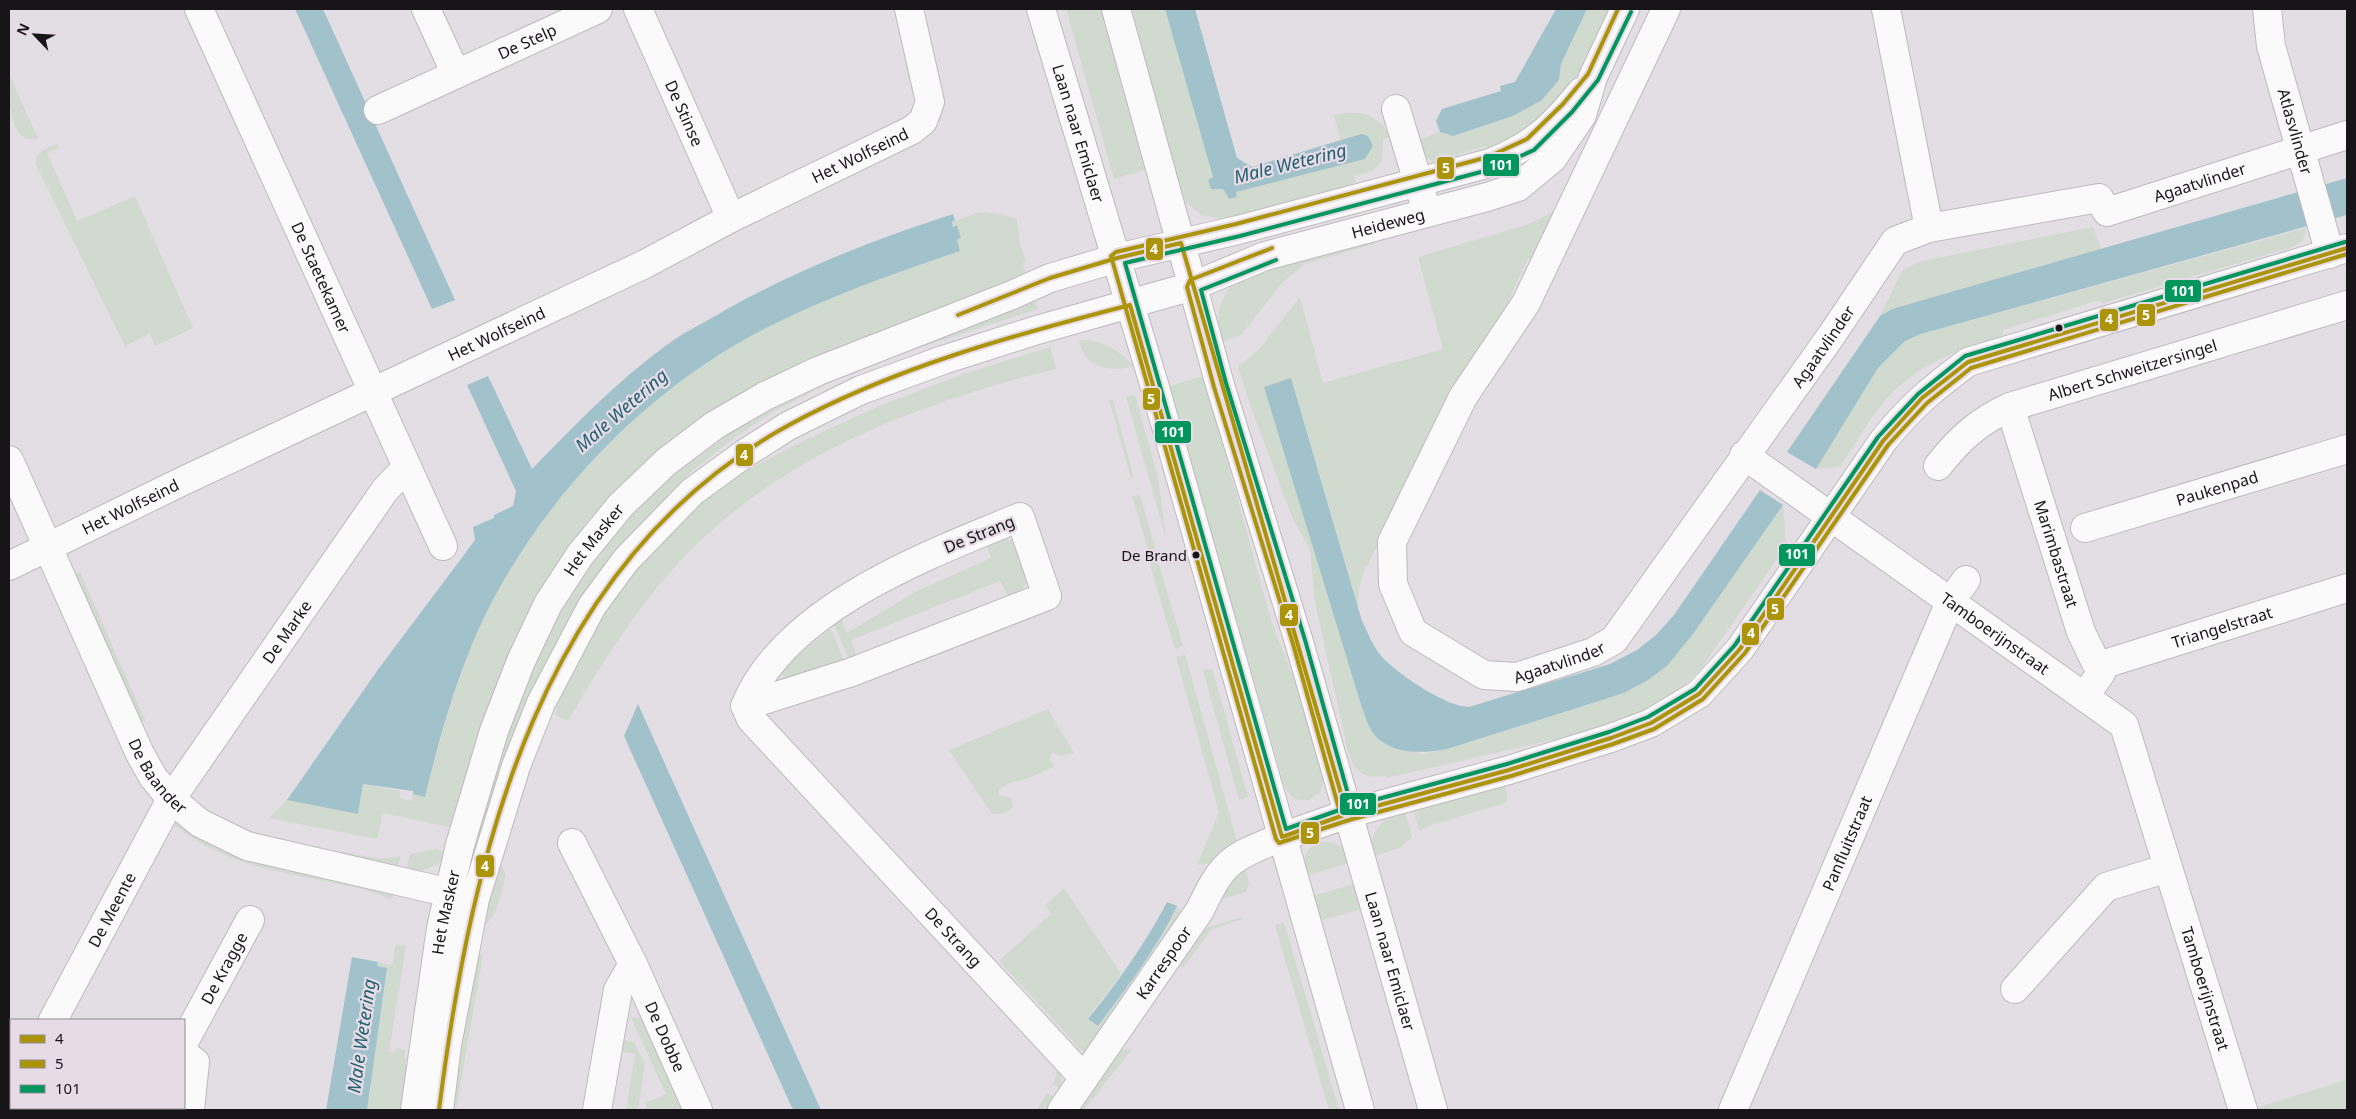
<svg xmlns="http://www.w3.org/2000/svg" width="2356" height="1119" font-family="'Noto Sans',sans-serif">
  <rect width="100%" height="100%" fill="#e3dee3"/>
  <g fill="#d1dacf">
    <polygon points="1066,9 1102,9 1145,170 1114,179"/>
    <path d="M1132,9h33l48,168 -5,3 3,9h12l6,10 7,-2v-5l125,-58 -20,6 -7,-24c24,-8 43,-2 57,20l-8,3 -1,22 -10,10 -18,5 2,7 -129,37 -26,-5 -16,-14 -5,-9z"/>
    <path d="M1587,9h23l-39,79 -26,31 -42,27 -20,1 -49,15c-11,-4 -11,-14 -14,-23l20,-7 13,4 60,-20 29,-16 17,-20 2,-16z"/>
    <path d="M9,74l29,65c-31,6 -29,-46 -29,-65z"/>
    <path d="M57,144l2,4 -12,5 30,68 58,-25 58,132 -38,18 -5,-12 -25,12 -89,-181c-1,-14 10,-16 21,-21z"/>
    <path d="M1556,210l-16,45 -12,4 -25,54 -139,258 -5,18 -1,17 -67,-228 71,330 9,22 12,13 39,11 25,-5 177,-56 23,-13 20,-14 26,-32 90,-129 3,41 -86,124 -25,23 -62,33 -227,52v-2c-19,2 -28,0 -37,-20l-34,-153 -5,-53 -18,-33 -42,-112 -12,-38 21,-18 41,-52 23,86 120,-34 -25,-92 111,-33z"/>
    <path d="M979,212l21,2 17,5 3,26 6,16 -3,2 3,13 -312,134 -53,37 -51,53 -152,329 -75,-16 -6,26 -108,-21 18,-18 71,14 5,-30 37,7v7l12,3 1,-7 12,3c18,-72 41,-153 79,-217 63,-106 153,-197 264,-253 62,-31 127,-54 192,-76l-3,-12 4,-2 -4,-12 -3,1 -2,-4z"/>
    <polygon points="2093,227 2101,249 1892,309 1880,316 1902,271 1918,262"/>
    <path d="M2306,228l-3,13 -13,7 -187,55 -4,-3 -96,30v8c-39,8 -81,25 -110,54 -21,21 -36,50 -53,75l-24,2 62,-101 27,-27 16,-7z"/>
    <path d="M1371,234l3,10 -69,20 -22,18 -42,53 -20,7c-8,-24 -1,-49 19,-64z"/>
    <polygon points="1034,298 1038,309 879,361 833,381 775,411 735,437 689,474 645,524 485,836 472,832 540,634 634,498 767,404"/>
    <path d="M1079,340c24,-1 39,10 55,26 -23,7 -50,2 -55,-26z"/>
    <path d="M1050,347l6,22c-131,32 -271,84 -367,183 -49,50 -86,109 -121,169l-13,-6 12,-50 86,-125 76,-60 72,-38 78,-36 84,-32z"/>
    <path d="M1204,376l68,248 33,82 20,68 -4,18 -12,8c-13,2 -21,-4 -25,-16l-51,-176 -30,-91 -37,-130z"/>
    <polygon points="1135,395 1158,478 1166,538 1126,397"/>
    <polygon points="1109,400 1113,400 1134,478 1131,478"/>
    <polygon points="1140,495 1155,548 1148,550 1132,496"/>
    <polygon points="1004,536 1017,543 1031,576 1020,593 1009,598 1000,581 851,640 857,656 850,661 832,620 841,618 847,633 915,592 991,558 986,543"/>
    <polygon points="1157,559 1183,646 1175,649 1149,562"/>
    <polygon points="80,572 145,720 141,722 75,574"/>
    <polygon points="831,629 844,661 786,682 780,670"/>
    <polygon points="1185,654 1238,845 1221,852 1210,863 1197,865 1219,812 1176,657"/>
    <polygon points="1212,668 1248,797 1239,800 1203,670"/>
    <path d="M1048,709l26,44 -13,3 -9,-3 -3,6 6,7 -26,12 -20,5 -10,7v6l12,1 2,9c-5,8 -12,8 -21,8l-43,-64z"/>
    <polygon points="1504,783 1508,798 1506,803 1431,825 1419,831 1413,809"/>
    <path d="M189,795c50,46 129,51 193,64l19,-3 -3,11 -149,-31 -63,-37z"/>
    <path d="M1405,811l7,26 -12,11 -31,9c0,-24 13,-40 36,-46z"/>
    <path d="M177,822l39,26 35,13 124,26 18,7 -3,6c-20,-12 -43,-14 -66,-19 -57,-11 -102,-19 -150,-56z"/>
    <path d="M1321,842c17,-2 24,6 31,20l-47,14c-2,-17 -1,-28 16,-34z"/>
    <path d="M436,849l12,3c-8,14 -26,22 -42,17l4,-15z"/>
    <path d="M499,862l7,12c-5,16 -9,52 -29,54z"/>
    <polygon points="1245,869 1249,883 1246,892 1215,901 1222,882"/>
    <polygon points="1358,883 1364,908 1319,921 1309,897"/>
    <polygon points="1064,888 1121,974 1087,1019 1098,1027 1153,950 1177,906 1183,913 1085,1054 999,961 1051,914 1045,905"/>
    <polygon points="1242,917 1243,919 1212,929 1183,968 1177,960 1199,930"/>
    <polygon points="1284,922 1339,1110 1329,1110 1275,925"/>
    <polygon points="396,944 406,946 389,1052 395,1053 396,1048 405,1050 408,1110 367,1110 387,968 377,966 378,962 392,965"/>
    <polygon points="471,952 483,955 456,1110 446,1110"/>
    <polygon points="634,1017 641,1018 647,1024 686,1110 646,1110 646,1103 666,1094 631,1018"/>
    <polygon points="616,1039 634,1042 645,1064 638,1110 626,1110 635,1054 615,1050"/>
    <polygon points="1132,1049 1084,1110 1076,1110 1118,1050"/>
    <polygon points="1057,1068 1061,1076 1062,1090 1053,1084 1047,1093 1058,1100 1051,1110 1037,1110 1056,1077"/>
    <polygon points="2347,1080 2347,1110 2256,1110 2255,1108"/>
  </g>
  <g fill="#a2c2cb">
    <polygon points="295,9 323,9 455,300 432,309"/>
    <polygon points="1165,9 1195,9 1237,158 1252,167 1361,134 1368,136 1373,146 1365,159 1236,192 1237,197 1229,199 1223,189 1211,189 1208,180 1213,177"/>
    <polygon points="1556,9 1587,9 1561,64 1559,80 1542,100 1513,116 1453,136 1440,132 1436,121 1442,109 1501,91 1500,86 1515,82"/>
    <polygon points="2347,178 2347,215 1921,334 1905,341 1878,368 1816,469 1787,452 1880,316 1892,309"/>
    <path d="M953,214l2,6 -3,2 1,5 4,-2 4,13 -4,1 3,12c-65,22 -130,45 -192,76 -110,56 -202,147 -264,253 -39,66 -61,143 -79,217l-12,-3v-3l-50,-7 -5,30 -71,-14 90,-129 98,-131 -2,-13 21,-9v-3l19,-9 3,-15 -49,-106 21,-9 44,93c43,-44 86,-89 136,-125 19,-14 40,-23 59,-35 72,-40 148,-70 226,-95z"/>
    <path d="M1291,378l71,243c7,14 12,29 24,40 17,16 59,45 83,46l141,-43 27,-14 19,-15 18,-20 86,-125 23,15 -90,129 -26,32 -19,14 -24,13 -177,56c-26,5 -60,6 -76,-19 -4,-7 -6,-15 -9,-22l-98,-321z"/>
    <polygon points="638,704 821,1110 793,1110 624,736"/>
    <path d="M1167,902l10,4c-21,44 -50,81 -79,120l-10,-7c30,-37 57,-75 79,-117z"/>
    <polygon points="352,957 378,962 377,966 387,968 367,1110 326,1110"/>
  </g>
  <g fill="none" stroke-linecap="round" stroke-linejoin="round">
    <g stroke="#beb9be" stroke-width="30">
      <g id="street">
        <path id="s1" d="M199,9l244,537"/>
        <polyline points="426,9 456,74"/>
        <path id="s2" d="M638,9l93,209"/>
        <path id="s3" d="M1666,9l-140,294 -63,94 -71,145 1,42 20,48 71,43 33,2 76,-25 21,-12 217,-304 64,-95 34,-13 170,-30 8,14 240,-77"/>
        <polyline points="1886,9 1929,228"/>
        <path id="s4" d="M2267,9l4,37 59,208"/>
        <polyline points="1396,109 1427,212"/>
        <path id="s5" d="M378,110l220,-101"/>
        <path id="s6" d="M2010,407l71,225 20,41 -16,23"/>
        <path id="s7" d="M1744,455l380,270 119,385"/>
        <path id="s8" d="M9,460l131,294 13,23 18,22 29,24 47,23 225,52"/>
        <path id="s9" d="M1938,466c21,-27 41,-45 72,-59l337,-102"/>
        <path id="s10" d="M2085,528l262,-79"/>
        <path id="s11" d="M9,566l176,-86 460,-216 86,-46 181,-88 11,-9 7,-19 -21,-93"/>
        <path id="s12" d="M2098,666l249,-78"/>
        <path id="s13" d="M745,706l107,-34 195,-76 -27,-79c-92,38 -234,90 -275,189l6,13 13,14 320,345"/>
        <path id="s14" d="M572,843l61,121 65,146"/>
        <polyline points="2015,989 2106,887 2168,868"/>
        <path id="s15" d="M53,1020l118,-221 214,-309 22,-23"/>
        <path id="s16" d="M184,1042l66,-122"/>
        <polyline points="184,1054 195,1062 190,1110"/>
        <polyline points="9,1109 11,1104"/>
        <polyline points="149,1110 150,1108"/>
        <polyline points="597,1110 618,990 633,964"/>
        <path id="s17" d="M1062,1110l138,-200c24,-51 31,-52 82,-73"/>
        <path id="s18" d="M1733,1110l217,-508 16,-22"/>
      </g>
    </g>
    <g stroke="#beb9be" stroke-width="30">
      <g id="secondary">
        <path id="s19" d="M1041,9l113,375 206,726"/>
        <path id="s20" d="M1116,9l104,376 79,257 134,468"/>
        <path d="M1282,837l65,-23 162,-44 102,-32 40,-15 48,-29 41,-45 143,-208c28,-35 49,-52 85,-79l379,-114"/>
        <path id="s21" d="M415,1110l26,-182 19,-83 34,-114 27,-70 27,-57 32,-49 41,-50 45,-43 49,-37 50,-29 53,-25 194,-76 38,-17 67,-20 121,-28 252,-67c44,-18 62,-35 91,-71"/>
        <path id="s22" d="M439,1110l8,-65 28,-146 41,-133 25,-63 51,-97 34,-46 66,-68 52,-38 44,-28 73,-36 82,-30 94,-30 156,-44 72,-30 222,-59 31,-10 34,-28 30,-44 11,-38 32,-68"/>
      </g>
    </g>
    <use href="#street" stroke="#fbfafb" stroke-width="28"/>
    <use href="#secondary" stroke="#fbfafb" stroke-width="28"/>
    <g stroke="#e6dbe6" stroke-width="8">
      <g id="bus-1">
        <polyline points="958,315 1050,278 1117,258 1181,243 1347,814"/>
        <path d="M439,1110c33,-260 101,-549 350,-685 106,-58 225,-90 341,-120l152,532 65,-23 162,-44 102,-32 40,-15 48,-29 41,-45 143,-208 39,-43 46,-36 379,-114"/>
      </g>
    </g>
    <g stroke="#e6dbe6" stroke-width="8">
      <g id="bus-2">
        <polyline points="1618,9 1588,74 1563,104 1527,139 1488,157 1236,224 1116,252 1111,256 1276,839 1279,843 1349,820 1511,776 1613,744 1654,729 1703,699 1745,653 1888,445 1927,403 1971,368 2347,254"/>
        <polyline points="1272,248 1190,280 1187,287 1214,387 1293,644 1341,816"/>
      </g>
    </g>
    <g stroke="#e6dbe6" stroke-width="8">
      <g id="bus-3">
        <polyline points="1631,12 1598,80 1572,112 1534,150 1492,169 1240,236 1125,263 1286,829 1345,808 1507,764 1609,732 1648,717 1695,689 1735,645 1878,437 1918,394 1965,356 2345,242"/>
        <polyline points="1276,260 1201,290 1226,383 1305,640 1353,812"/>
      </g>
    </g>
    <use href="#bus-1" stroke="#ac9408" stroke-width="4"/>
    <use href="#bus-2" stroke="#ac9408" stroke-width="4"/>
    <use href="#bus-3" stroke="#00965e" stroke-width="4"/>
  </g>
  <g fill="#181518" stroke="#e6dbe6" stroke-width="2">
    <circle cx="2059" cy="328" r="4.5"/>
    <circle cx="1196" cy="555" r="4.5"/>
  </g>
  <g text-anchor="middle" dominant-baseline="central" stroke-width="4.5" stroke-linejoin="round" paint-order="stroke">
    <g font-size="15" fill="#181518" stroke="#e6dbe6" text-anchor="end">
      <text x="1187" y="555">De Brand</text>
    </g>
    <g font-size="16" fill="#181518" stroke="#e6dbe6">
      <text stroke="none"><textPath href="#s5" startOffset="164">De Stelp</textPath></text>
      <text stroke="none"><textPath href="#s2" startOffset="114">De Stinse</textPath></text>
      <text stroke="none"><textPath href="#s4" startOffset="126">Atlasvlinder</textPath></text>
      <text stroke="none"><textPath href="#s19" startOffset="130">Laan naar Emiclaer</textPath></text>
      <text stroke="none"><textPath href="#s11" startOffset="945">Het Wolfseind</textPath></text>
      <text stroke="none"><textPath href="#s3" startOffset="1725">Agaatvlinder</textPath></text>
      <text stroke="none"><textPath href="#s22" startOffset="1434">Heideweg</textPath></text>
      <text stroke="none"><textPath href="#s1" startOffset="295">De Staetekamer</textPath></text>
      <text stroke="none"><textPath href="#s11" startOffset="540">Het Wolfseind</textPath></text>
      <text stroke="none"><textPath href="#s3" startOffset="1275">Agaatvlinder</textPath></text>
      <text stroke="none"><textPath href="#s9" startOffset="222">Albert Schweitzersingel</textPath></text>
      <text stroke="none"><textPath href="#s10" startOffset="138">Paukenpad</textPath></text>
      <text stroke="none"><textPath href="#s11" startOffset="135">Het Wolfseind</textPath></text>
      <text transform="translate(979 534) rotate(-22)">De Strang</text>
      <text stroke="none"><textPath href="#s21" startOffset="605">Het Masker</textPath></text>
      <text stroke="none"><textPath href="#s6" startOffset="154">Marimbastraat</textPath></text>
      <text stroke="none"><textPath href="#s12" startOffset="130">Triangelstraat</textPath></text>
      <text stroke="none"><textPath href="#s15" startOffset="454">De Marke</textPath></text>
      <text stroke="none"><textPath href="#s7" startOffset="308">Tamboerijnstraat</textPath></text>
      <text stroke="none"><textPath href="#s3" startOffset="855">Agaatvlinder</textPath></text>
      <text stroke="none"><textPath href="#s8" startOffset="350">De Baander</textPath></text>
      <text stroke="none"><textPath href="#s18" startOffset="290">Panfluitstraat</textPath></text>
      <text stroke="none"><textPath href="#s15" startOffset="125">De Meente</textPath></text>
      <text stroke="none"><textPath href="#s21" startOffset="200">Het Masker</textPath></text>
      <text stroke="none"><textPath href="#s13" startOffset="1059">De Strang</textPath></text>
      <text stroke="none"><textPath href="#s20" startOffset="991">Laan naar Emiclaer</textPath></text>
      <text stroke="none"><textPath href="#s17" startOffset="179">Karrespoor</textPath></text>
      <text stroke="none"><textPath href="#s16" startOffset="84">De Kragge</textPath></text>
      <text stroke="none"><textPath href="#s7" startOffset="742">Tamboerijnstraat</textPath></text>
      <text stroke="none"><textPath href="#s14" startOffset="215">De Dobbe</textPath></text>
    </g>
    <g font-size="18" font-style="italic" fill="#22616f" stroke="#e6dbe6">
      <text transform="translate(1290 163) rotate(-14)">Male Wetering</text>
      <text transform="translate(621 410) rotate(-41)">Male Wetering</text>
      <text transform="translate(361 1036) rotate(-82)">Male Wetering</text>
    </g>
  </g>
  <g stroke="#e6dbe6" stroke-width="2">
    <rect x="1482" y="153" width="38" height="24" rx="5" fill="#00965e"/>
    <rect x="1436" y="156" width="19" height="24" rx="5" fill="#ac9408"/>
    <rect x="1145" y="237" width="19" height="24" rx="5" fill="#ac9408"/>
    <rect x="2164" y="279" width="38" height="24" rx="5" fill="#00965e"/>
    <rect x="2136" y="303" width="20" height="24" rx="5" fill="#ac9408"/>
    <rect x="2099" y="308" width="20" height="24" rx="5" fill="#ac9408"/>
    <rect x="1142" y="387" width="19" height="24" rx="5" fill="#ac9408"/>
    <rect x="1154" y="420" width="38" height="24" rx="5" fill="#00965e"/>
    <rect x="735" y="443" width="19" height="24" rx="5" fill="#ac9408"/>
    <rect x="1778" y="543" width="38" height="24" rx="5" fill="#00965e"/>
    <rect x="1766" y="597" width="19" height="24" rx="5" fill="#ac9408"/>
    <rect x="1279" y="603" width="20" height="24" rx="5" fill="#ac9408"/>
    <rect x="1741" y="622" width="19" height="24" rx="5" fill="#ac9408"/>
    <rect x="1339" y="792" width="38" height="24" rx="5" fill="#00965e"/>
    <rect x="1300" y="821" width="20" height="24" rx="5" fill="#ac9408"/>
    <rect x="475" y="854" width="20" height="24" rx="5" fill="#ac9408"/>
  </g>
  <g font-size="14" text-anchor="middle" font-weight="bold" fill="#fff">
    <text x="1501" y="170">101</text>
    <text x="1446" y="173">5</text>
    <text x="1154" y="254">4</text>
    <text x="2183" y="296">101</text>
    <text x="2146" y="320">5</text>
    <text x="2109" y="324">4</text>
    <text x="1151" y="404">5</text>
    <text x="1173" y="437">101</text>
    <text x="744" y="460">4</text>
    <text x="1797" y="559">101</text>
    <text x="1775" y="614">5</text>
    <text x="1289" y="620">4</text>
    <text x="1751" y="638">4</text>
    <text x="1358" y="809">101</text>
    <text x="1310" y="838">5</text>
    <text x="485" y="871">4</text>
  </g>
  <rect width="2356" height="1119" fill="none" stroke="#181518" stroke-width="20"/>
  <rect x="10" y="1019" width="175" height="90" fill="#e6dbe6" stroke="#948c94"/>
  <rect x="20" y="1035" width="25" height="8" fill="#ac9408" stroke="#948c94"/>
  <text x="55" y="1044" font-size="15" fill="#181518">4</text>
  <rect x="20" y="1060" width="25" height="8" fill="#ac9408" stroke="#948c94"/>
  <text x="55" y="1069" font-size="15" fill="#181518">5</text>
  <rect x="20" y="1085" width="25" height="8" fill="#00965e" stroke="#948c94"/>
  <text x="55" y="1094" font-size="15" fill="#181518">101</text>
  <g transform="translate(35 35) rotate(295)" stroke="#e6dbe6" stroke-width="4" paint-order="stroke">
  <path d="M0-4L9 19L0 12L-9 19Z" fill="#181518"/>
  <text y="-8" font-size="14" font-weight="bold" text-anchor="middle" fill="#181518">N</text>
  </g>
</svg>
